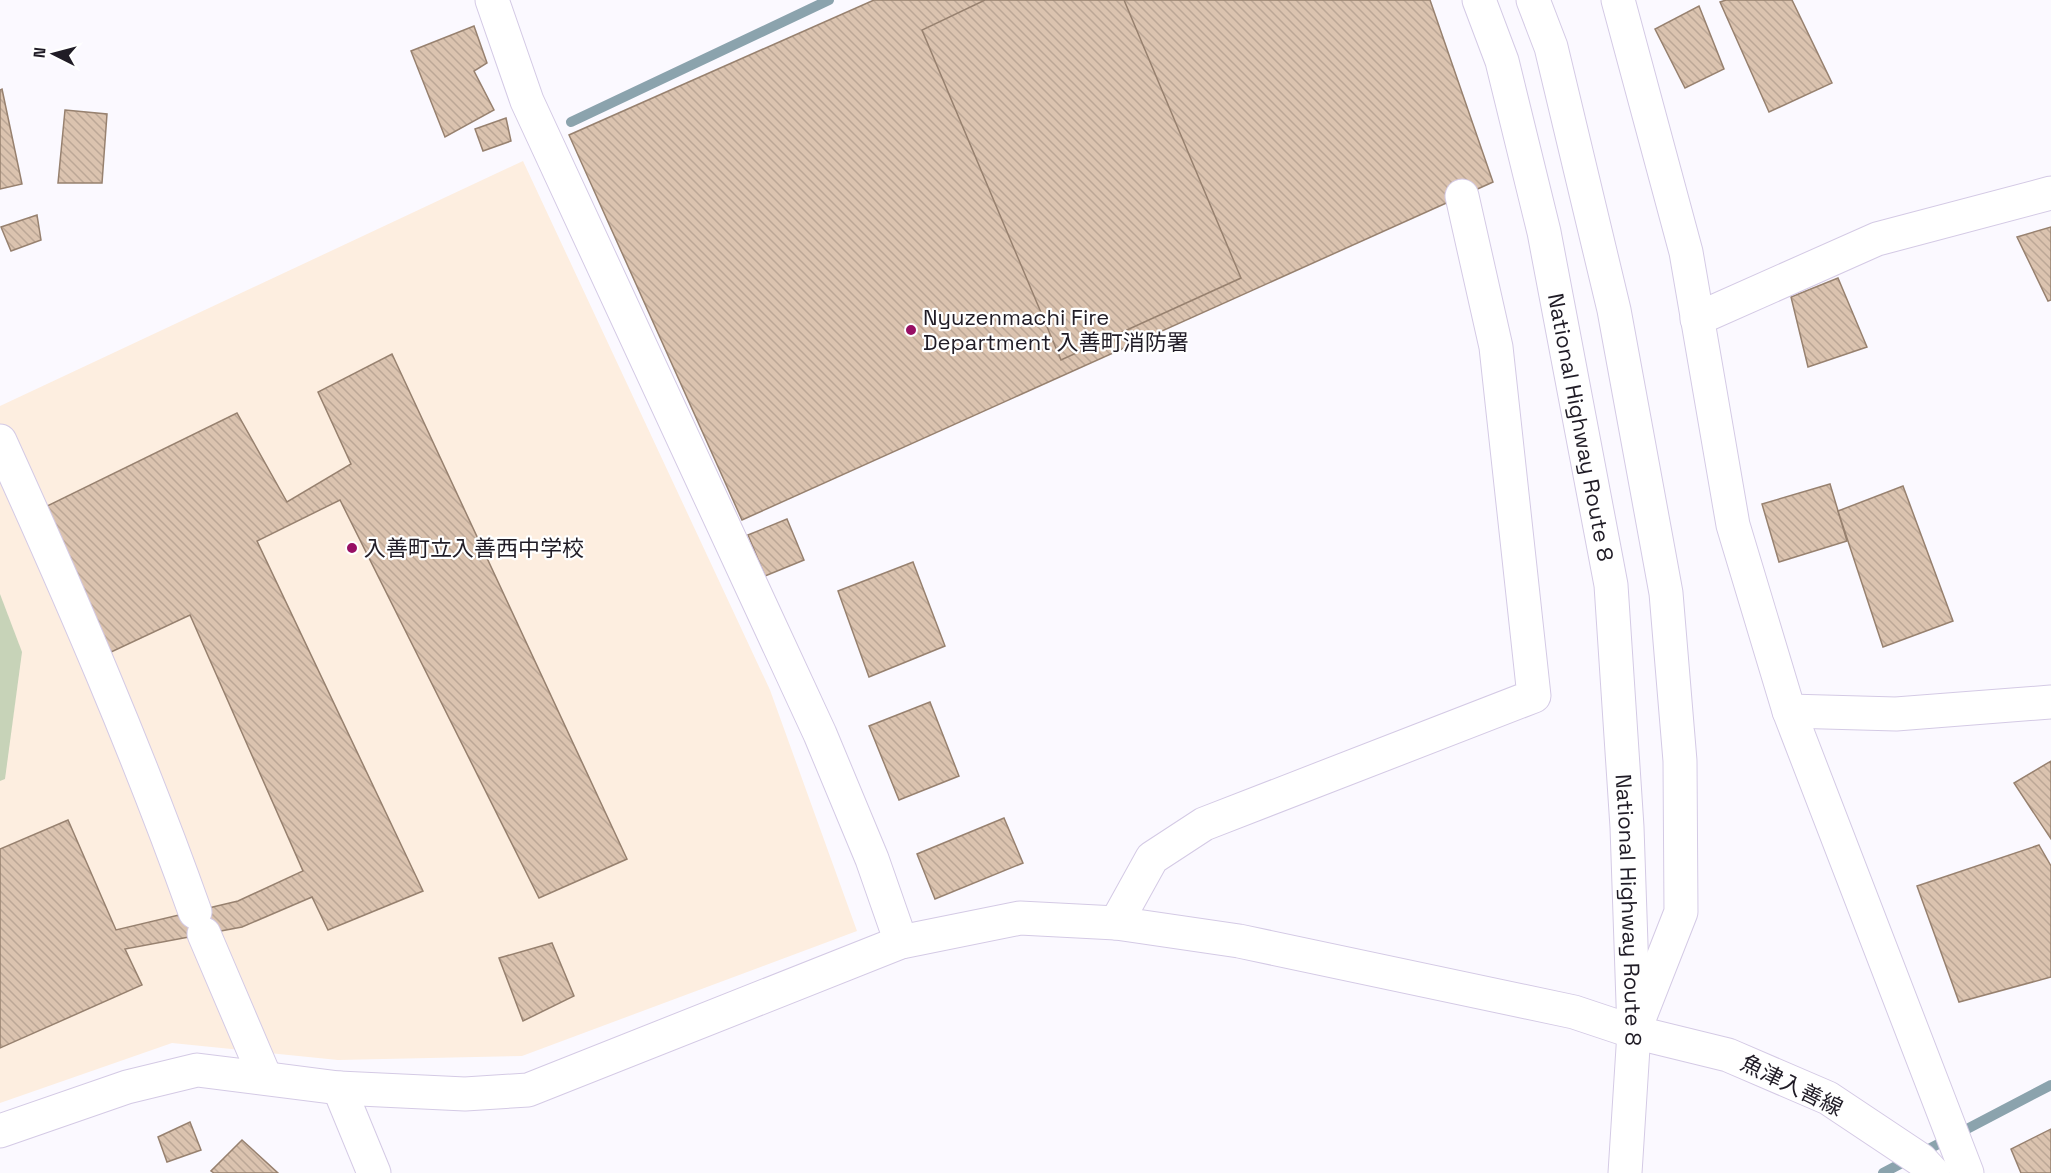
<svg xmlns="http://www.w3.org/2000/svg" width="2051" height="1173" font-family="'Space Grotesk','Noto Sans JP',sans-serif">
  <defs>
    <pattern id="building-back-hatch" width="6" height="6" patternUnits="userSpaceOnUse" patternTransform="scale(1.5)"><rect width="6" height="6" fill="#dbc3af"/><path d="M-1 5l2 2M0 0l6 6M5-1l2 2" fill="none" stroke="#bca796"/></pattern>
  </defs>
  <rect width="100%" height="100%" fill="#fbf9ff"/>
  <polygon fill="#fdeee0" points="523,161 770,690 857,931 522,1056 338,1060 172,1043 0,1103 0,406"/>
  <polygon fill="#c7d3b8" points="0,594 22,652 5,779 0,781"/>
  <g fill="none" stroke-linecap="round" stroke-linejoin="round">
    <g stroke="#8ba3ad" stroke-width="10">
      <polyline points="571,122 829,0"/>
      <polyline points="1883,1173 2051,1085"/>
    </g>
  </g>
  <g fill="url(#building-back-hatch)" stroke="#97816f" stroke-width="1.5">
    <polygon points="874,0 1430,0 1493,182 742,520 569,135"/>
    <polygon points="985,0 1124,0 1241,278 1061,360 922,30"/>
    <polygon points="1726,0 1792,0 1832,83 1769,112 1720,2"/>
    <polygon points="1699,6 1724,69 1685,88 1655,29"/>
    <polygon points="474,26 487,63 474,71 494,110 445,137 411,51"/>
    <polygon points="2,89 22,184 0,189 0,90"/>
    <polygon points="65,110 107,114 102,183 58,183"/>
    <polygon points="506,118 511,141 483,151 475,129"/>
    <polygon points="37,215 41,240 11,251 1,227"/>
    <polygon points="2051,227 2051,300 2048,301 2017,237"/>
    <polygon points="1838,278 1867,347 1808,367 1791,297"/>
    <polygon points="392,354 627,859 539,898 340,500 257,541 423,891 328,930 312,897 242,927 125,949 142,985 0,1048 0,849 68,820 116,930 238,901 303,871 190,615 109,653 45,507 237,413 287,502 351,464 318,392"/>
    <polygon points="1830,484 1847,541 1779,562 1762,504"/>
    <polygon points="1903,486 1953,621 1883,647 1838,511"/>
    <polygon points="787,519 804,560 765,576 748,535"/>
    <polygon points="913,562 945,646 869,677 838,591"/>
    <polygon points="930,702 959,776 899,800 869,726"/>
    <polygon points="2051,761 2051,839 2014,783"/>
    <polygon points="1004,818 1023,863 935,899 917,854"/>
    <polygon points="2039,845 2051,866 2051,977 1959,1002 1917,886"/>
    <polygon points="552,943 574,996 523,1021 499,958"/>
    <polygon points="190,1122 201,1150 167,1162 158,1137"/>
    <polygon points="2051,1129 2051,1173 2021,1173 2011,1149"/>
    <polygon points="242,1140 278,1173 214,1173 211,1171"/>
  </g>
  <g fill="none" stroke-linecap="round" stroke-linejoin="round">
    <g stroke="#d4cae5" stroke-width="35">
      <g id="street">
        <polyline points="492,0 527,101 820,734 872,859 901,942"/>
        <polyline points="1618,0 1686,252 1733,525 1789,711 1967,1173"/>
        <polyline points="1697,319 1877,239 2051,193"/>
        <path d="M0,441c70,154 138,311 195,471"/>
        <polyline points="1789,711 1896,714 2051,702"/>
        <polyline points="1116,923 1152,858 1204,824 1534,696 1496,347 1462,196"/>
        <polyline points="204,934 265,1077"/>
      </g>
    </g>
    <g stroke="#d4cae5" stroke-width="35">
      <g id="secondary">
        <polyline points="339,1088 374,1173"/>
        <polyline points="0,1131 127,1087 197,1070 339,1088 465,1094 528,1090 901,942 1020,918 1116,923 1239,941 1574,1012 1634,1032 1728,1055 1828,1098 1921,1160 1933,1173"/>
      </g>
    </g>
    <g stroke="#d4cae5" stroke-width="35">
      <g id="highway">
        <path id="s1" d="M1479,0l23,61 42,171 67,353 16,242 7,205 -9,141"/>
        <polyline points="1533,0 1551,47 1614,310 1666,593 1680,761 1681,912 1639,1019"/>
      </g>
    </g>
    <use href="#street" stroke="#fff" stroke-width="33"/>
    <use href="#secondary" stroke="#fff" stroke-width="33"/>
    <use href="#highway" stroke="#fff" stroke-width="33"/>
  </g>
  <g fill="#970f64" stroke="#fff" stroke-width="2">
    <circle cx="911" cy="330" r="6"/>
    <circle cx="352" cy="548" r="6"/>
  </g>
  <g text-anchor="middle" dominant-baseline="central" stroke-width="4.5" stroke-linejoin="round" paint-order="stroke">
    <g font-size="22" fill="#201c26" stroke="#fff" text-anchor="start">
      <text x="923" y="317">Nyuzenmachi Fire<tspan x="923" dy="25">Department 入善町消防署</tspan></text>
      <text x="364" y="548">入善町立入善西中学校</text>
    </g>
    <g font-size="22" fill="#201c26" stroke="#fff">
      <text stroke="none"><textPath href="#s1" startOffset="440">National Highway Route 8</textPath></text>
      <text stroke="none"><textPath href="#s1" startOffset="926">National Highway Route 8</textPath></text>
      <text transform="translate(1792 1085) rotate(26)">魚津入善線</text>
    </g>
  </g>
  <g transform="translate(54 54) rotate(276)" stroke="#ffffff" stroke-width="4.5" paint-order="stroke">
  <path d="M0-4.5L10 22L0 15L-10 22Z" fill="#201c26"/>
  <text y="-9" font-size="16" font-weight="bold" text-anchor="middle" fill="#201c26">N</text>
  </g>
</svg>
